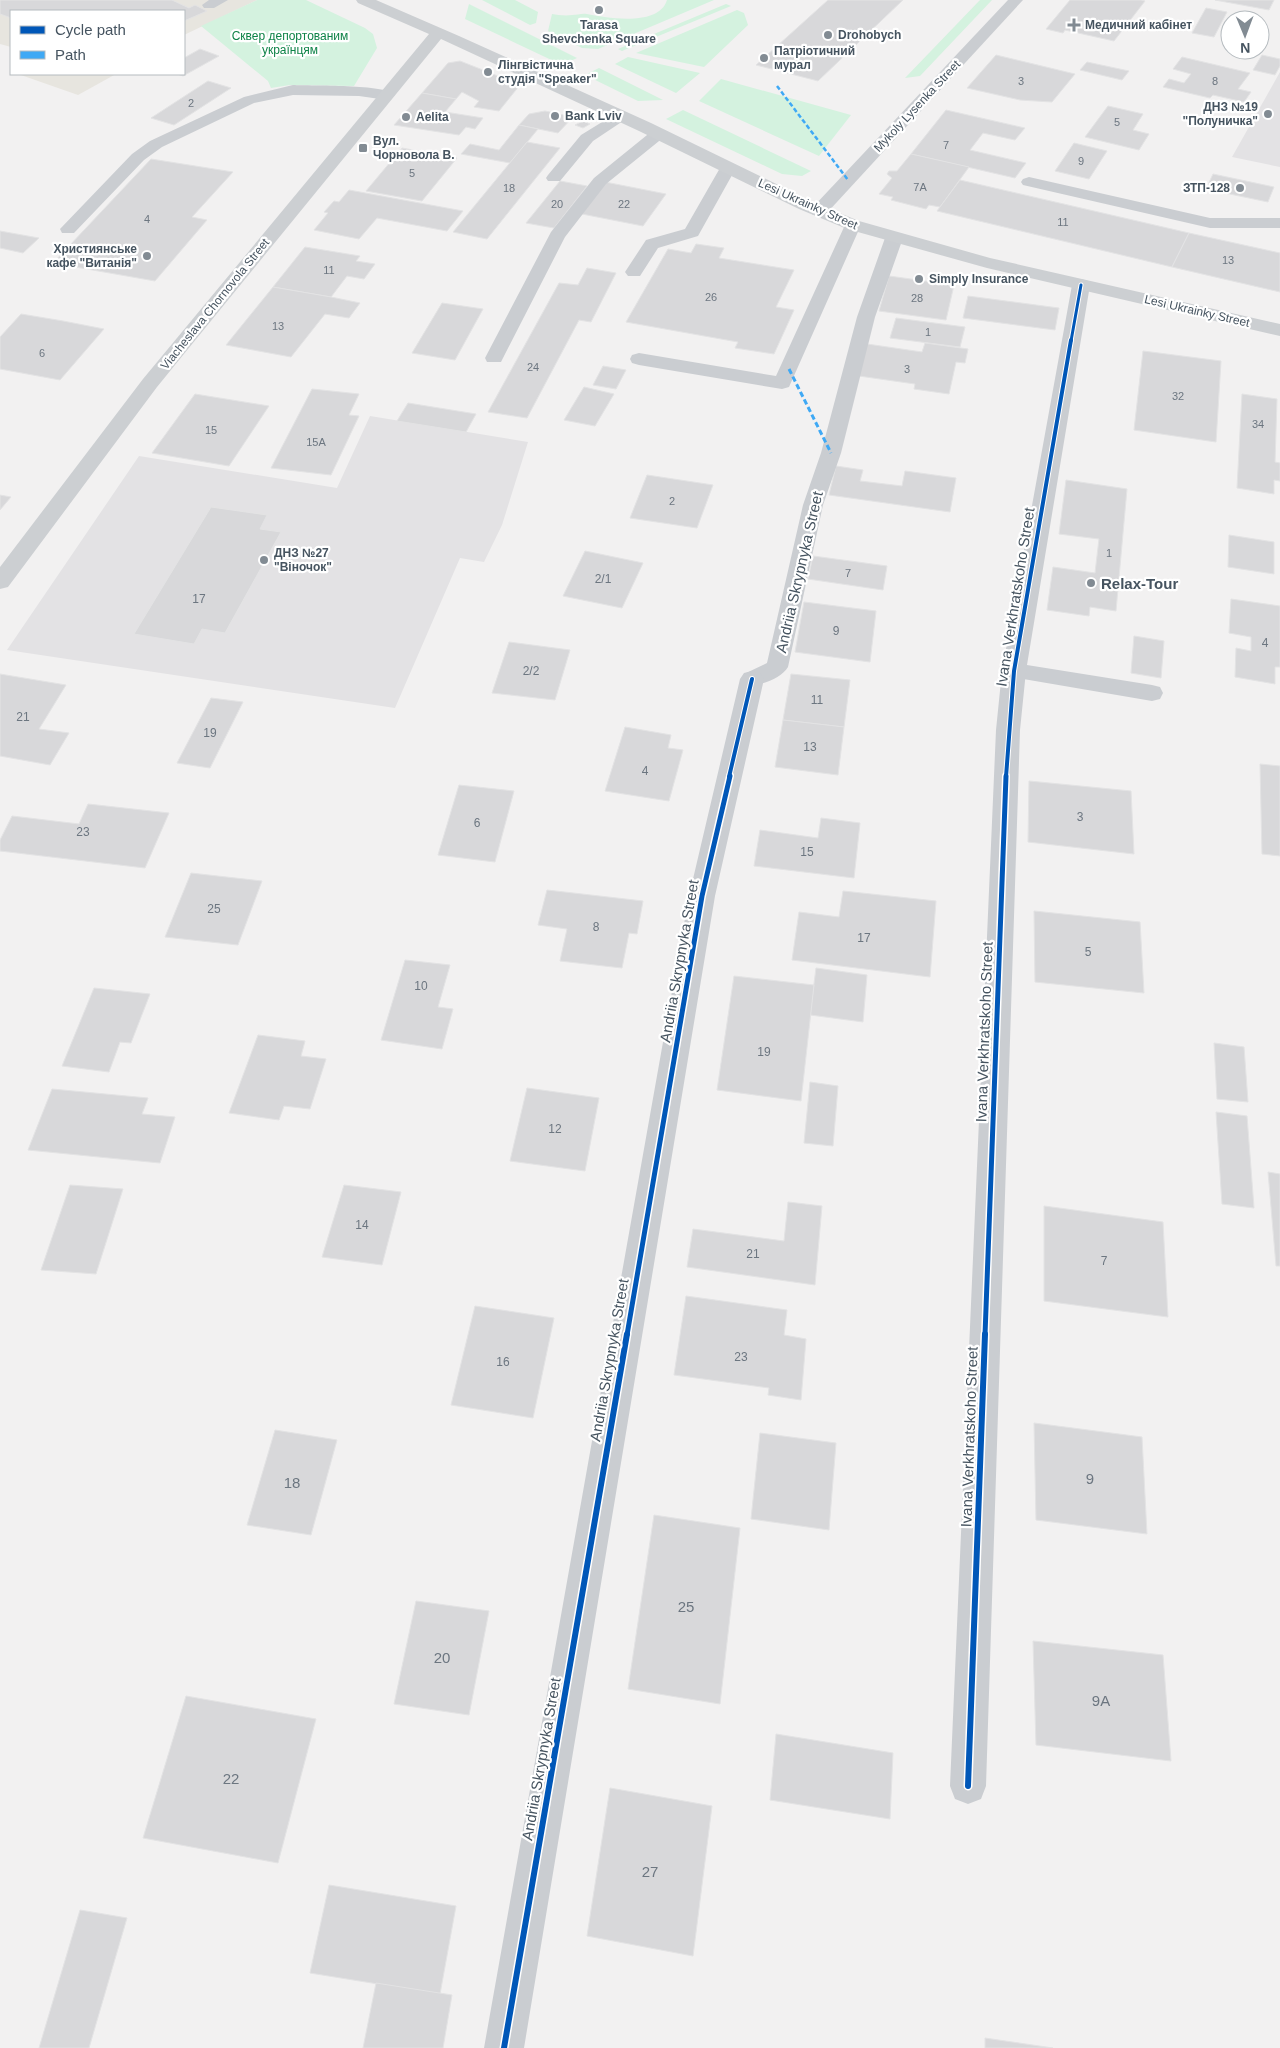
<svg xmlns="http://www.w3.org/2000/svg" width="1280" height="2048" font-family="Arial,sans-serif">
  <rect width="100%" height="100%" fill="#f2f1f1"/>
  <g fill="#e7e5df">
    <polygon points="0,0 257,0 184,35 184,11 11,11 11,47 0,44"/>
    <polygon points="18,74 116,74 78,95"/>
  </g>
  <g fill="#e3e2e4">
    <polygon points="1280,72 1280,167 1232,157"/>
    <polygon points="370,416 528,442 502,525 484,562 460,558 395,708 7,650 139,456 337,488"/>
  </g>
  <g fill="#d4f2df">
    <polygon points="257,0 306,0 365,28 373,34 377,48 354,86 290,85 271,88 268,81 201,26"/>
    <polygon points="482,0 515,0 538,12 536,23 530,25"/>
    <path d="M667,0h47l-116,49 -16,-1 -34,-17 4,-17c6,1 13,2 20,1 5,0 10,-2 15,-1 20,4 72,13 80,-14z"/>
    <polygon points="980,0 992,0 920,76 905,78"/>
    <polygon points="469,4 577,58 562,65 465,19"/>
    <polygon points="726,4 731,6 622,51 618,49"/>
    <polygon points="737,10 744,13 748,25 704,67 636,53"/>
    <polygon points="628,57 700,73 676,93 615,64"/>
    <polygon points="599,68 663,100 638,101 585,75"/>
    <polygon points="721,79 851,115 819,156 699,101"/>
    <polygon points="683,110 811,171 802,176 782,174 666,119"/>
  </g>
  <g fill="#d8d8da" stroke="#e3e3e4">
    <polygon points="0,0 172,0 189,8 195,5 207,11 184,21 184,11 11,11 11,18 0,14"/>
    <polygon points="828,0 903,0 818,81 756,65"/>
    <polygon points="1070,0 1141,0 1145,1 1114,41 1065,30 1063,33 1046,29"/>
    <polygon points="1215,0 1274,0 1269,10"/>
    <polygon points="1206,8 1227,12 1214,37 1192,33"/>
    <polygon points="200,49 219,56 183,76 177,74 184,74 184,58"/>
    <polygon points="996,55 1075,74 1052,102 1020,100 967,88"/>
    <polygon points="1262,55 1280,59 1280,66 1275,75 1253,70"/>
    <polygon points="1182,57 1250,73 1238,89 1251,92 1244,102 1213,95 1210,98 1163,87 1169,79 1184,83 1191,74 1173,69"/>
    <polygon points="460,61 488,72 520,85 499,111 474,107 479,101 462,92 456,99 422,93 448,63"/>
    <polygon points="1087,62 1129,71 1122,80 1080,70"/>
    <polygon points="208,81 231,88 174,125 151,118"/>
    <polygon points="422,93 456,99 445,112 483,118 475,129 466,127 459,135 394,125"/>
    <polygon points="1108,106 1143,114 1133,130 1149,134 1139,150 1085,137"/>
    <polygon points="946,110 1025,128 1015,140 983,133 970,150 1026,163 1015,178 911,154"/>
    <polygon points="545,111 573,117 558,133 519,125 529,114"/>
    <polygon points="583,121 590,124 583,128 575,125"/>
    <polygon points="519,125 538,129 510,163 461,154 470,144 499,150"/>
    <polygon points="527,142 560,148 487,239 453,232"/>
    <polygon points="1074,143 1107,151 1089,179 1055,171"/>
    <polygon points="402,148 457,158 422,201 366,191"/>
    <polygon points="911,154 969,167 940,207 929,205 926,209 891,200 893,197 879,194 892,178 887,174 889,171 897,171"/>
    <polygon points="151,159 233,172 192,217 207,220 155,281 53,263"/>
    <polygon points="1213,174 1274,187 1268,202 1206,189"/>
    <polygon points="960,180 1189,233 1172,267 937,211"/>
    <polygon points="560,181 587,186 554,228 526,223"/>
    <polygon points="605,182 666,194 643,226 582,214"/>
    <polygon points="349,190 463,211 447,231 377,218 359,239 314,230 328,213 324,212 334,201 339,202"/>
    <polygon points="0,231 39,238 23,253 0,248"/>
    <polygon points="1189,233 1280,253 1280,292 1172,267"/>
    <polygon points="696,244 724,248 719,258 794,270 776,307 794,310 774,354 735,348 738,342 626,322 668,249 691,253"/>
    <polygon points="305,247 360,256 356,261 375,264 364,279 347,276 331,297 273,287"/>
    <polygon points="587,268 616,273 591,322 579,320 527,418 488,412 559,283 578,285"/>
    <polygon points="889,276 954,285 946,320 879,311"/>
    <polygon points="273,287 331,297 360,303 349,318 325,314 291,357 226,345"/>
    <polygon points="968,296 1059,308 1055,330 963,318"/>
    <polygon points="442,303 483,309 455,360 412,353"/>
    <polygon points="21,314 63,321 104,329 60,380 0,369 0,337"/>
    <polygon points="896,318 965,327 960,347 890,338"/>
    <polygon points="925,343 968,349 965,363 956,362 949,394 914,389 915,384 859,376 867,344 922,352"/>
    <polygon points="1143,351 1221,361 1216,442 1134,430"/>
    <polygon points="603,366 626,370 616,389 593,385"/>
    <polygon points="584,387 614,394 595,426 564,420"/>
    <polygon points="312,389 359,394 349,415 359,416 331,475 271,468"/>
    <polygon points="195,394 269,406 229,466 152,453"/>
    <polygon points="1242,394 1277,399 1275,462 1280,463 1280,481 1274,480 1274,494 1237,488"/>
    <polygon points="408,403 476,414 466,432 397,421"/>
    <polygon points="836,466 863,470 860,481 902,486 905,471 956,478 950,512 829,495"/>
    <polygon points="647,475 713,485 697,528 630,518"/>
    <polygon points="1066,480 1127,489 1116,611 1090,607 1089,616 1047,610 1053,567 1095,573 1099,539 1059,534"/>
    <polygon points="0,495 11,497 0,510"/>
    <polygon points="211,507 267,515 260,529 281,532 225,633 202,629 194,644 134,634"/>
    <polygon points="1229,535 1274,542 1274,574 1228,567"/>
    <polygon points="585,551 643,563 622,608 563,596"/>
    <polygon points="813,556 887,566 883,590 808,579"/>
    <polygon points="1231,599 1280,606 1280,667 1275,667 1275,684 1235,677 1236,648 1251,651 1251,637 1229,633"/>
    <polygon points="804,602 876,611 870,662 795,652"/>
    <polygon points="1134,636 1164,641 1161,678 1131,673"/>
    <polygon points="509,642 570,650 555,700 492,693"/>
    <polygon points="0,674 66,685 39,729 69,733 50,765 0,756"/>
    <polygon points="791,674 850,680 844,727 783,720"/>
    <polygon points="211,698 243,702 210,768 177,763"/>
    <polygon points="783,720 844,727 838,775 775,767"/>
    <polygon points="625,727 671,735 668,748 683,750 669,801 605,791"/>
    <polygon points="1260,764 1280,766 1280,856 1262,854"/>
    <polygon points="1029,781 1131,791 1134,854 1028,842"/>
    <polygon points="459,785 514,791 495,862 438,855"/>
    <polygon points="88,804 169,813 145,868 0,851 0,840 12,816 79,824"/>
    <polygon points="821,818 860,823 854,878 754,866 760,830 818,838"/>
    <polygon points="191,873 262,881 238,945 165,937"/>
    <polygon points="547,890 643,901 637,934 629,933 622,968 560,961 567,929 538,925"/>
    <polygon points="843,891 936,901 930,977 792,960 799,912 839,917"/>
    <polygon points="1034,911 1140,922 1144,993 1035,982"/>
    <polygon points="405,960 450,965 438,1007 453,1009 442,1049 381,1040"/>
    <polygon points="816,968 867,975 863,1022 810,1015"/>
    <polygon points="734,976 814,985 801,1101 717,1090"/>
    <polygon points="94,988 150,994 131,1043 120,1042 109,1072 62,1066"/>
    <polygon points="258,1035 305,1041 301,1056 326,1059 310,1109 284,1106 279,1120 229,1113"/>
    <polygon points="1214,1043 1244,1047 1248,1102 1217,1099"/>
    <polygon points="810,1082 838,1086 833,1146 804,1143"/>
    <polygon points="527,1088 599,1098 585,1171 510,1161"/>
    <polygon points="52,1089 148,1098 142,1114 175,1117 160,1163 28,1150"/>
    <polygon points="1216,1112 1247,1116 1254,1208 1222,1204"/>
    <polygon points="1268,1172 1280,1174 1280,1266 1276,1266"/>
    <polygon points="70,1185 123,1189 96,1274 41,1270"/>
    <polygon points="344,1185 401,1192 382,1265 322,1257"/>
    <polygon points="788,1202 822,1206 815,1285 687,1267 693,1229 784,1241"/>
    <polygon points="1044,1206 1163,1222 1168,1317 1044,1301"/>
    <polygon points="686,1296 787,1310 784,1335 806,1339 801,1400 768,1395 769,1388 674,1375"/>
    <polygon points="475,1306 554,1318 533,1418 451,1405"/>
    <polygon points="1034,1423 1142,1437 1147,1534 1036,1520"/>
    <polygon points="275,1430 337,1440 311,1535 247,1525"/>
    <polygon points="760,1433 836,1443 829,1530 751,1519"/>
    <polygon points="654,1515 740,1528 720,1704 628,1689"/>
    <polygon points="416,1601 489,1611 469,1715 394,1704"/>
    <polygon points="1033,1641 1163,1655 1171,1761 1036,1745"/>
    <polygon points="186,1696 316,1719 278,1863 143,1838"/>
    <polygon points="776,1734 893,1753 890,1819 770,1800"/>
    <polygon points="610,1788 712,1806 693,1956 587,1936"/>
    <polygon points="329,1885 456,1906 440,1994 310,1973"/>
    <polygon points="80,1910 127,1918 89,2048 39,2048"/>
    <polygon points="376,1983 452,1995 443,2048 363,2048"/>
    <polygon points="985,2038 1053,2048 985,2048"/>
  </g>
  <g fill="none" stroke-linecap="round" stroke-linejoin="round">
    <g fill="#cacdd1" fill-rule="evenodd">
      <polygon points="209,0 228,0 214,8 204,8 202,5"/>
      <path d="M293,85c17,1 94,-1 102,10l-8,5 -28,-4 -66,-1 -39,8 -92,44 -18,13 -70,73h-12l-2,-4 72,-75 18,-13 94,-44z"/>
      <polygon points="620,111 626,113 628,116 626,119 593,141 560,181 548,181 546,178 548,175 581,135"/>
      <polygon points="658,129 664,131 666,134 664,137 606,184 565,237 503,358 501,362 487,362 485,358 551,232 594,178 652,131"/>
      <polygon points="728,163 736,168 698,236 658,248 640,276 628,276 625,272 646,240 685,229 720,168"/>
      <polygon points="1029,177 1210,218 1280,218 1280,228 1210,228 1023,185 1021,182 1023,179"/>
      <polygon points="853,220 859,221 861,225 789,387 782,389 639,365 632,363 630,359 632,355 639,353 776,376 845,225 847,221"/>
      <path d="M894,233l6,1 3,4 -28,79 -34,136 -18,52 -35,162c-7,12 -31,21 -44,17l-3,-5 3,-5 23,-11 36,-158 18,-52 36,-136 28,-79 3,-4z"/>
      <polygon points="1014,663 1152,685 1160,687 1163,693 1160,699 1152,701 1006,676 1003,671 1006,666"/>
    </g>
    <g fill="#cacdd1" fill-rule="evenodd">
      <polygon points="1008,0 1023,0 825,215 813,215 810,211 813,207"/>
      <polygon points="1081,279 1088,281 1090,285 1026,671 1020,730 986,1786 981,1799 968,1804 955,1799 950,1786 996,730 1002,671 1072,285 1074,281"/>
      <polygon points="752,671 760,673 764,679 715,896 524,2048 484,2048 689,896 740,679 744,673"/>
    </g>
    <polygon fill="#cccfd2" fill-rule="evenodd" points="356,0 376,0 459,36 651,123 811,201 859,221 990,258 1280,324 1280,336 987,268 847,229 799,209 639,131 441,39 157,387 8,587 0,589 0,567 143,379 429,34 358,3"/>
    <polyline stroke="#3fa9f5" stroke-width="2.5" stroke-dasharray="4.5 2.5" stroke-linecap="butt" points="777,86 848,180"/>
    <polyline stroke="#3fa9f5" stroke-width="3" stroke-dasharray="5.5 3" stroke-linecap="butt" points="789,369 831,453"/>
    <g stroke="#fff" stroke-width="5">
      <polyline id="cycleway-far3" points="1071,341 1081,285"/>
    </g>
    <g stroke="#fff" stroke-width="6">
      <g id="cycleway-far2">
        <polyline points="729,777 752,679"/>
        <polyline points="1006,777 1014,671 1071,340"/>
      </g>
    </g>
    <g stroke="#fff" stroke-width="8">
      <g id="cycleway-far1">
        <polyline points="627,1335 702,896 730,776"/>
        <polyline points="985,1335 1006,776"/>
      </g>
    </g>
    <g stroke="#fff" stroke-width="9">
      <g id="cycleway">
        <polyline points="968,1786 985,1334"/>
        <polyline points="504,2048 627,1334"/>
      </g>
    </g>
    <use href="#cycleway-far3" stroke="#0057b8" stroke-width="3"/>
    <use href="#cycleway-far2" stroke="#0057b8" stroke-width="4"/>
    <use href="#cycleway-far1" stroke="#0057b8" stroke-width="5"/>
    <use href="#cycleway" stroke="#0057b8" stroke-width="6"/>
  </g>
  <g fill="#828b93" stroke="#fff" stroke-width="2">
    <circle cx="599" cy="10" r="5"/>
    <path d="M1071.5 17.5h5v5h5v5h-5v5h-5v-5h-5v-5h5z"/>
    <circle cx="828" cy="35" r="5"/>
    <circle cx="764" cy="58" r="5"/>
    <circle cx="488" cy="72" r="5"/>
    <circle cx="1268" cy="114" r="5"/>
    <circle cx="555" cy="116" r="5"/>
    <circle cx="406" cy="117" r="5"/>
    <rect x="358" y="143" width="10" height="10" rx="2.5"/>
    <circle cx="1240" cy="188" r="5"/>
    <circle cx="147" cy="256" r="5"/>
    <circle cx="919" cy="279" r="5"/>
    <circle cx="264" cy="560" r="5"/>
    <circle cx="1091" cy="583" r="5"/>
  </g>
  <g text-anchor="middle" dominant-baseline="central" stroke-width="4.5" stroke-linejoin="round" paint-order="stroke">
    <g font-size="11" fill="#6c7680">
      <text x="1021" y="81">3</text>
      <text x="1215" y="81">8</text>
      <text x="191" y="103">2</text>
      <text x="1117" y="122">5</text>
      <text x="946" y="145">7</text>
      <text x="1081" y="161">9</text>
      <text x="412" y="173">5</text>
      <text x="920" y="187">7А</text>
      <text x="509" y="188">18</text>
      <text x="557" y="204">20</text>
      <text x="624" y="204">22</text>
      <text x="147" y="219">4</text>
      <text x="1063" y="222">11</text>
      <text x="1228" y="260">13</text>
      <text x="329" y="270">11</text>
      <text x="711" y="297">26</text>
      <text x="917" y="298">28</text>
      <text x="278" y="326">13</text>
      <text x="928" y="332">1</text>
      <text x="42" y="353">6</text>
      <text x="533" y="367">24</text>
      <text x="907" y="369">3</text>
      <text x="1178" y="396">32</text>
      <text x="1258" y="424">34</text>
      <text x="211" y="430">15</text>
      <text x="316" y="442">15А</text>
      <text x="672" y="501">2</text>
      <text x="1109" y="553">1</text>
      <text x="848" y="573">7</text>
    </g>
    <g font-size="12" font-weight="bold" fill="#465460" stroke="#fff" text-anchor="start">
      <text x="599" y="25" text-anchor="middle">Tarasa<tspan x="599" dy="14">Shevchenka Square</tspan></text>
      <text x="1085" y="25">Медичний кабінет</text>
      <text x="838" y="35">Drohobych</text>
      <text x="774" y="51">Патріотичний<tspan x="774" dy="14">мурал</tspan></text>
      <text x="498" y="65">Лінгвістична<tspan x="498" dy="14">студія "Speaker"</tspan></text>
      <text x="1258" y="107" text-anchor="end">ДНЗ №19<tspan x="1258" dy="14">"Полуничка"</tspan></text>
      <text x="565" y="116">Bank Lviv</text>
      <text x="416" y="117">Aelita</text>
      <text x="373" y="141">Вул.<tspan x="373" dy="14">Чорновола В.</tspan></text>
      <text x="1230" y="188" text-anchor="end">ЗТП-128</text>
      <text x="137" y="249" text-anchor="end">Християнське<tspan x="137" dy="14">кафе "Витанія"</tspan></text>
      <text x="929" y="279">Simply Insurance</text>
      <text x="274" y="553">ДНЗ №27<tspan x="274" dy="14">"Віночок"</tspan></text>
    </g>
    <g font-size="12" fill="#0f8348" stroke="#fff">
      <text x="290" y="36">Сквер депортованим<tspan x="290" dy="14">українцям</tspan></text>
    </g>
    <g font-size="12" fill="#465460" stroke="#fff">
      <text transform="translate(917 106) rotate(-47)">Mykoly Lysenka Street</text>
      <text transform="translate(808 204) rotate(24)">Lesi Ukrainky Street</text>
      <text transform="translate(215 304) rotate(-51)">Viacheslava Chornovola Street</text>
      <text transform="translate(1197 311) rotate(13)">Lesi Ukrainky Street</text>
    </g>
    <g font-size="12" fill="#6c7680">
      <text x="603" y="579">2/1</text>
      <text x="199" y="599">17</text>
      <text x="836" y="631">9</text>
      <text x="1265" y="643">4</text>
      <text x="531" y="671">2/2</text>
      <text x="817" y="700">11</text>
      <text x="23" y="717">21</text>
      <text x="210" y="733">19</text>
      <text x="810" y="747">13</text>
      <text x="645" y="771">4</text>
      <text x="1080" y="817">3</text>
      <text x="477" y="823">6</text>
      <text x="83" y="832">23</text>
      <text x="807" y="852">15</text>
      <text x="214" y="909">25</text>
      <text x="596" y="927">8</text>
      <text x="864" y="938">17</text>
      <text x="1088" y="952">5</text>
      <text x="421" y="986">10</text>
      <text x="764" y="1052">19</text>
      <text x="555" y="1129">12</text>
      <text x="362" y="1225">14</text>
      <text x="753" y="1254">21</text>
      <text x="1104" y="1261">7</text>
      <text x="741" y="1357">23</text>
      <text x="503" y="1362">16</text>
    </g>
    <g font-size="15" fill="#465460" stroke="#fff">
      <text transform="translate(799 572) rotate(-77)">Andriia Skrypnyka Street</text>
      <text transform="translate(1015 597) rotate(-81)">Ivana Verkhratskoho Street</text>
      <text transform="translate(679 961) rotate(-80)">Andriia Skrypnyka Street</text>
      <text transform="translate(984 1032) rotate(-88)">Ivana Verkhratskoho Street</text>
      <text transform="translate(609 1360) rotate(-80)">Andriia Skrypnyka Street</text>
      <text transform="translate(969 1437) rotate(-88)">Ivana Verkhratskoho Street</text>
      <text transform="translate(541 1759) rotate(-80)">Andriia Skrypnyka Street</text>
    </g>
    <g font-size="15" font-weight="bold" fill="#465460" stroke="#fff" text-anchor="start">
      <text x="1101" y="583">Relax-Tour</text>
    </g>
    <g font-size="15" fill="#6c7680">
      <text x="1090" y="1478">9</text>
      <text x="292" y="1482">18</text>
      <text x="686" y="1606">25</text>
      <text x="442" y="1657">20</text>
      <text x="1101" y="1700">9А</text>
      <text x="231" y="1778">22</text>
      <text x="650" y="1871">27</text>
    </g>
  </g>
  <rect x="10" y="10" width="175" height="65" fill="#ffffff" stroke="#b5bbbf"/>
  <rect x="20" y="26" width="25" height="8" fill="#0057b8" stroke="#b5bbbf"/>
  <text x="55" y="35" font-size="15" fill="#465460">Cycle path</text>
  <rect x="20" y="51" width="25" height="8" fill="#3fa9f5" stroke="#b5bbbf"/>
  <text x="55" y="60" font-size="15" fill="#465460">Path</text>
  <g transform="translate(1245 35) rotate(179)"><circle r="24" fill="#ffffff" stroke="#b5bbbf"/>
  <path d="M0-4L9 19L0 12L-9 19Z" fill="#828b93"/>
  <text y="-8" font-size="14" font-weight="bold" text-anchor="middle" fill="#465460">N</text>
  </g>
</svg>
